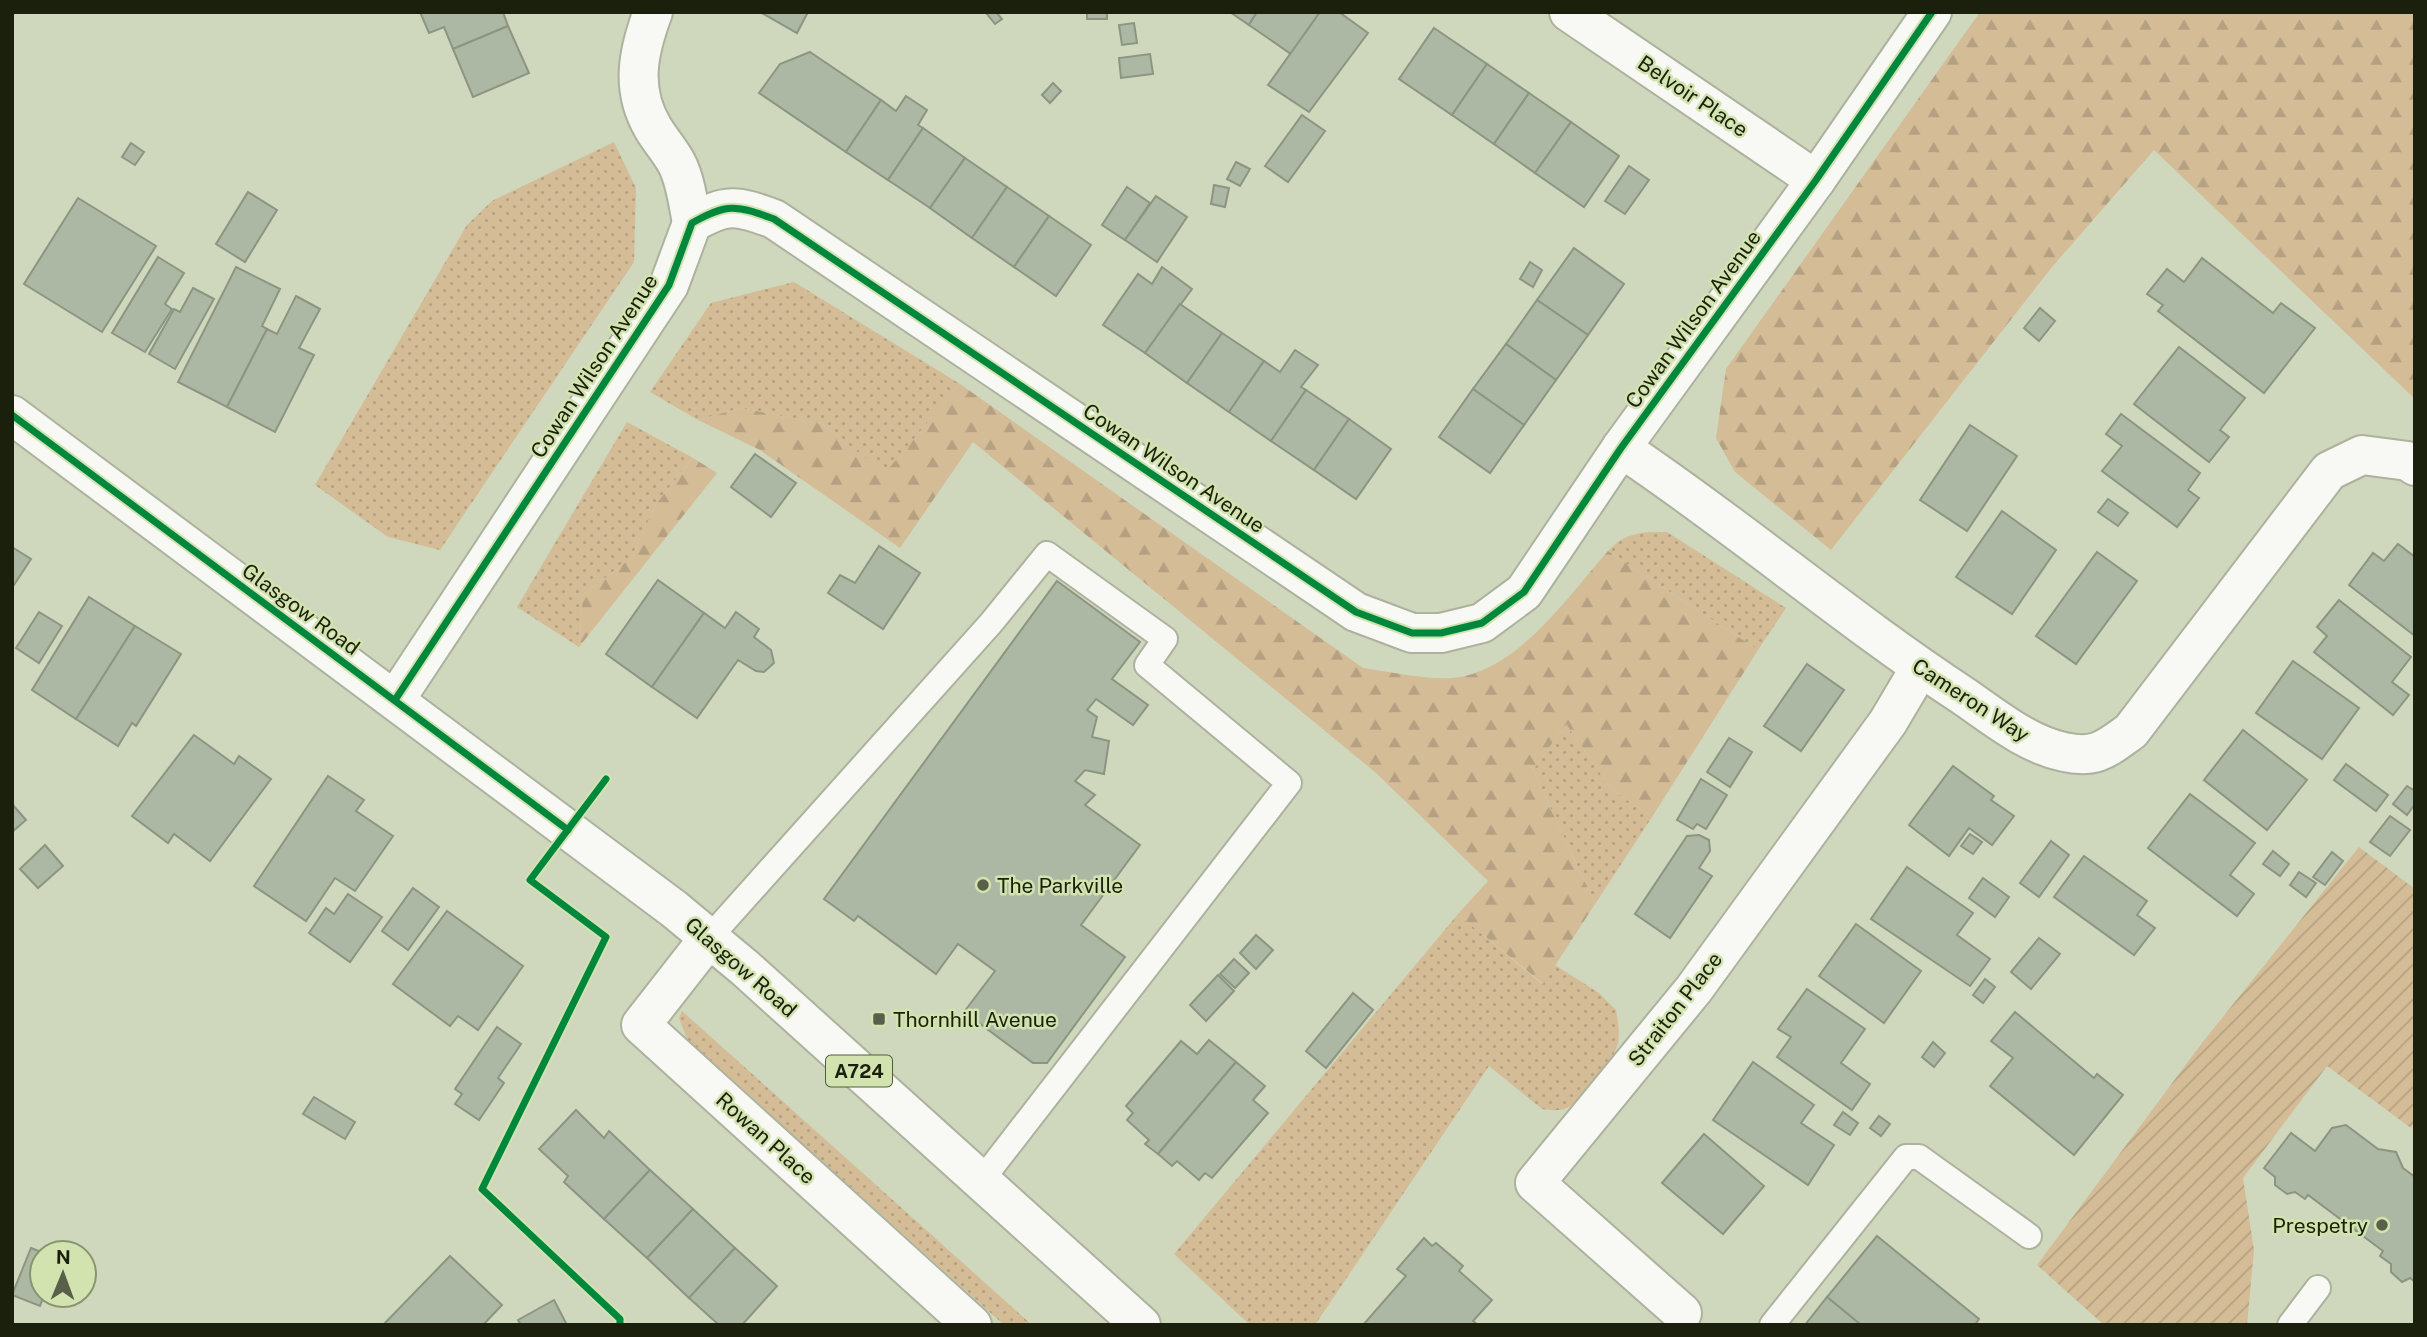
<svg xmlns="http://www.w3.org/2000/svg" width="2427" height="1337" font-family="'Public Sans',sans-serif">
  <defs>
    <pattern id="grass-dots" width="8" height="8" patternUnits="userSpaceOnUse" patternTransform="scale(1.75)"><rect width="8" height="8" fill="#d4bc97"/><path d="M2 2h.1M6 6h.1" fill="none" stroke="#b5a181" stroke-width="1.8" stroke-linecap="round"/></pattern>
    <pattern id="forest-firs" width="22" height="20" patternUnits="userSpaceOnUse" patternTransform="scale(1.75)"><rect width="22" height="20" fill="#d4bc97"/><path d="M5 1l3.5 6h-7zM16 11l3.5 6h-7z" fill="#b5a181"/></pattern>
    <pattern id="garden-furrows" width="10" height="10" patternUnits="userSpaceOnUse" patternTransform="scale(1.75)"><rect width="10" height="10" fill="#d4bc97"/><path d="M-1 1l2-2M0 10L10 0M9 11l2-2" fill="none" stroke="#b5a181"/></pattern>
  </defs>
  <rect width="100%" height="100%" fill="#cfd7bc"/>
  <g fill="url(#grass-dots)">
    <polygon points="614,142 636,188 634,262 440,550 388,537 315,485 467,225 492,201"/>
    <polygon points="794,282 960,384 885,474 822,424 741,408 698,420 650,392 711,303"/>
    <polygon points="627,422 693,458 656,504 631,558 583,595 579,647 517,607"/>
    <path d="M1667,532l119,76 -28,42 -150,-99c18,-19 33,-19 59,-19z"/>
    <polygon points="1566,724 1611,789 1652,817 1595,904 1533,770"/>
    <path d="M1458,914l84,70 13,-19 44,28 17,17c2,11 4,22 2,33 -3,16 -38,62 -54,66 -6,2 -15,1 -22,0l-53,-43 -174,259h-65l-76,-71z"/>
    <polygon points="682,1011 1032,1325 1004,1325 687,1039 679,1018"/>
  </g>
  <g fill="url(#forest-firs)">
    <polygon points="1980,12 2415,12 2415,399 2154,150 2052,267 1831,550 1735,472 1716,438 1726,369"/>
    <path d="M960,384l403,284c29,4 74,15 102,8 59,-14 104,-81 143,-125l150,99 -106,167 -41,-28 -45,-65 -33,46 62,134 -52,80 -85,-70 30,-33 -113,-109 -402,-330 -73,106 -140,-98 -62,-30 43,-12 81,16 63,49z"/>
    <polygon points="693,458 717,473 579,647 583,595 631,558 656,504"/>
  </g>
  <polygon fill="url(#garden-furrows)" points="2359,847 2415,889 2415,1122 2411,1128 2327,1066 2243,1178 2254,1250 2247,1325 2104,1325 2037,1265 2202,1043"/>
  <g fill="#adb8a4" stroke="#8b9582" stroke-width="2">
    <polygon points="420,12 503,12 508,26 453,49 444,27 429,33"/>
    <polygon points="760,12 808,12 797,33"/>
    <polygon points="989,12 996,12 1002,19 995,24 987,14"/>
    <rect x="1087" y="12" width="20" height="7"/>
    <polygon points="1230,12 1257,12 1249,25"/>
    <polygon points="1257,12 1320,12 1291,54 1249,25"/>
    <polygon points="1320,12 1339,12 1368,33 1309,112 1268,85"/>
    <polygon points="1134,23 1137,43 1122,45 1119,25"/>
    <polygon points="508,26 529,73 473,97 453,49"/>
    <polygon points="1434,28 1487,64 1452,115 1399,79"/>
    <polygon points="810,52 881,100 846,152 759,93 780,64"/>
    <polygon points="1150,54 1153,74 1121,78 1119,58"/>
    <polygon points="1487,64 1529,93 1494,144 1452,115"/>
    <polygon points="1053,83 1061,91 1050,103 1042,95"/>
    <polygon points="1529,93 1571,122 1535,173 1494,144"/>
    <polygon points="906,96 927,110 918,125 923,128 888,180 846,152 881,100 896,111"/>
    <polygon points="1302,115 1325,131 1288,182 1265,166"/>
    <polygon points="1571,122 1619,156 1584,207 1535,173"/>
    <polygon points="923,128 965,158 930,208 888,180"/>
    <polygon points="131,143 144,152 135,165 122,157"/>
    <polygon points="965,158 1007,187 972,238 930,208"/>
    <polygon points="1236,162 1250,169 1240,186 1227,179"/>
    <polygon points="1629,166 1649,180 1625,214 1605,201"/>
    <polygon points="1214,185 1229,188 1225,207 1211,204"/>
    <polygon points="1007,187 1049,216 1014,267 972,238"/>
    <polygon points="1127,187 1150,203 1125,240 1102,225"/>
    <polygon points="248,192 277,210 245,262 216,244"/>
    <polygon points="1156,196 1187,217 1157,262 1125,240"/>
    <polygon points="78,198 156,246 102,332 24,284"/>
    <polygon points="1049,216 1091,245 1056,296 1014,267"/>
    <polygon points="1574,248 1624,284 1588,335 1537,300"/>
    <polygon points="158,257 184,273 165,304 172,309 145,352 112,333"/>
    <polygon points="2202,258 2273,313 2281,303 2315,328 2264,393 2158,311 2163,305 2147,294 2167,269 2184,282"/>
    <polygon points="1530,262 1542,270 1533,287 1520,279"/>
    <polygon points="236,267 280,289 262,326 267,329 227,407 178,382"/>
    <polygon points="1162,267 1192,289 1145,353 1103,325 1138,274 1152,284"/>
    <polygon points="193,288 214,299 175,369 149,354 174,309 180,312"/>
    <polygon points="296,296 320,309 299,348 314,355 275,432 227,407 267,329 277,334"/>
    <polygon points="1537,300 1588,335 1556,380 1506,344"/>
    <polygon points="1180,304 1222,333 1187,383 1145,353"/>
    <polygon points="2040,308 2055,321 2039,341 2024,328"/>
    <polygon points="1222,333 1264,361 1229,412 1187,383"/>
    <polygon points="1506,344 1556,380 1524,425 1473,389"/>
    <polygon points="2179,347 2245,398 2220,430 2229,437 2209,462 2134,404"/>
    <polygon points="1295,350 1318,365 1301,387 1306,390 1271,441 1229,412 1264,361 1280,372"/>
    <polygon points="1473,389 1524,425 1490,473 1439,437"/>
    <polygon points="1306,390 1349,419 1314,470 1271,441"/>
    <polygon points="2121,414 2200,473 2188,490 2199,498 2177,527 2102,471 2122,446 2106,434"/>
    <polygon points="1349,419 1391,449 1356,499 1314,470"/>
    <polygon points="1970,425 2017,456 1967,531 1920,500"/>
    <polygon points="755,454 796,483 771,517 731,487"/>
    <polygon points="2108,499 2128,513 2118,526 2098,512"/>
    <polygon points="2002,511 2056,550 2012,614 1956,577"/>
    <polygon points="2398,544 2415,557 2415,636 2349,585 2373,553 2384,561"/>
    <polygon points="879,546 920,573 883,629 828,593 840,575 855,583"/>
    <polygon points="12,547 31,559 12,588"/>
    <polygon points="2097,552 2137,581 2076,664 2036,636"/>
    <polygon points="658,580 704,613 652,687 606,654"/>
    <polygon points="1057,581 1140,642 1112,679 1148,705 1133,725 1096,699 1087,710 1097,717 1092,737 1109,741 1104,774 1085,770 1075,781 1095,795 1085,805 1140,845 1081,925 1125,957 1047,1063 1033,1063 964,1012 995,971 958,944 936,974 858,916 854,921 824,899"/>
    <polygon points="89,597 135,626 76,719 32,690"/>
    <polygon points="2339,600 2411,657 2392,682 2409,695 2393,715 2314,652 2327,636 2317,627"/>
    <polygon points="39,612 62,626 39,663 16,648"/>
    <polygon points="736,612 759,629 754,637 771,650 774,663 764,672 756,671 738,660 697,718 652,687 704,613 725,628"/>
    <polygon points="135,626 181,654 136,726 132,723 118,746 76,719"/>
    <polygon points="2293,661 2359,708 2322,759 2256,713"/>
    <polygon points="1807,664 1844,690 1801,751 1764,726"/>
    <polygon points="2243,730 2307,780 2267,830 2204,780"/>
    <polygon points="194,735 234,764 239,756 271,779 210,861 174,834 168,843 132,816"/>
    <polygon points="1729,738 1752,752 1730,787 1707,772"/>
    <polygon points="2346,764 2388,795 2376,811 2334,780"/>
    <polygon points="1953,766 1994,796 1991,800 2014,816 1992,845 1969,828 1949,856 1909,825"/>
    <polygon points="328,776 364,800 356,811 393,836 355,891 335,878 306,921 254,886"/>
    <polygon points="1701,779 1727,795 1706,829 1697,824 1693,829 1677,820"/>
    <polygon points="2407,786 2415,791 2415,804 2407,815 2393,804"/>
    <polygon points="2190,794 2255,843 2230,875 2254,894 2237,916 2148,848"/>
    <polygon points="12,804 26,820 12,832"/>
    <polygon points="2390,816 2410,830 2390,856 2370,842"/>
    <polygon points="1970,834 1982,842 1973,854 1961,846"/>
    <polygon points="1699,835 1709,840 1710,851 1699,868 1712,876 1670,938 1635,914 1687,836"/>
    <polygon points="2051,841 2069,855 2039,897 2020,883"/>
    <polygon points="45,845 63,866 38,888 20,869"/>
    <polygon points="2273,851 2289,864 2280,876 2263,864"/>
    <polygon points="2332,852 2343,861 2325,885 2313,877"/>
    <polygon points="2084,856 2147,901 2137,915 2155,928 2134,955 2054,897"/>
    <polygon points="1907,867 1973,913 1957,935 1990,959 1970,986 1871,919"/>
    <polygon points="2299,872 2316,883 2306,897 2290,885"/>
    <polygon points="1983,878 2009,897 1995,917 1969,898"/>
    <polygon points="413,888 439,907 408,950 382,931"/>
    <polygon points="348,894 382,917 350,962 309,933 326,908 334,914"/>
    <polygon points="447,911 523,966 478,1030 458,1016 450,1026 393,984"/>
    <polygon points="1856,924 1921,971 1884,1023 1819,976"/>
    <polygon points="1256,935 1273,950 1256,969 1240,953"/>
    <polygon points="2039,938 2060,954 2031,989 2011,972"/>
    <polygon points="1234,959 1249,973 1235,988 1220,974"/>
    <polygon points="1218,975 1234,991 1206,1021 1190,1005"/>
    <polygon points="1985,979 1995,987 1983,1003 1973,995"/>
    <polygon points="1807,989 1865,1029 1841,1063 1870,1084 1852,1110 1777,1057 1791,1037 1778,1029"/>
    <polygon points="1353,993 1373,1010 1326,1068 1306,1051"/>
    <polygon points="2015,1012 2094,1078 2097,1074 2123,1095 2074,1155 1990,1086 2013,1058 1991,1041"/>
    <polygon points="497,1027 521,1044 498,1078 504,1083 479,1120 455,1104 462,1094 455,1089"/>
    <polygon points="1209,1040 1236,1062 1158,1154 1145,1144 1149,1140 1127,1120 1133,1113 1126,1106 1181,1041 1197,1054"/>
    <polygon points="1933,1042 1945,1053 1934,1067 1922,1057"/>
    <polygon points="1236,1062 1265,1086 1253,1100 1268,1113 1212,1178 1205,1173 1199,1180 1177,1161 1172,1166 1158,1154"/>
    <polygon points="1753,1062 1814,1105 1801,1123 1834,1145 1808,1185 1713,1120"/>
    <polygon points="314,1097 355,1122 345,1139 303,1114"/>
    <polygon points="576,1110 604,1138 609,1131 650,1170 604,1219 564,1182 568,1176 539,1149"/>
    <polygon points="1843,1112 1858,1123 1850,1135 1834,1125"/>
    <polygon points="1879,1116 1890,1124 1881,1136 1870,1128"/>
    <polygon points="2346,1125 2378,1149 2396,1152 2403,1168 2415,1177 2415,1282 2410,1278 2402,1282 2391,1272 2391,1264 2380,1256 2383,1251 2308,1195 2305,1199 2295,1192 2287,1194 2275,1185 2275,1177 2264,1168 2291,1133 2315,1151 2332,1128"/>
    <polygon points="1704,1134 1764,1186 1723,1234 1662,1183"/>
    <polygon points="650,1170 693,1209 647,1258 604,1219"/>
    <polygon points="693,1209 735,1248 689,1298 647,1258"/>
    <polygon points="1877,1236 1979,1319 1975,1325 1861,1325 1827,1297"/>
    <polygon points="1424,1238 1432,1246 1436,1243 1463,1266 1459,1271 1492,1300 1473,1321 1478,1325 1363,1325 1406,1276 1397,1269"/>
    <polygon points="31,1248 44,1253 44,1295 40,1306 12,1295"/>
    <polygon points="735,1248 777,1286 742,1325 719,1325 689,1298"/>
    <polygon points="450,1256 502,1305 483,1325 383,1325"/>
    <polygon points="1827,1297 1861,1325 1805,1325"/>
    <polygon points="554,1300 567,1325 521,1325 518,1320"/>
  </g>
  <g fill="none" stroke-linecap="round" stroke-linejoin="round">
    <g stroke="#acb29d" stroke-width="28">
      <g id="service">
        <polyline points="709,938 991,623 1047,554 1165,639 1147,665 1289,783 981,1181"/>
        <polyline points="1772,1325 1906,1157 1919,1157 2029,1236"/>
        <polyline points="2290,1325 2318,1288"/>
      </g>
    </g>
    <g stroke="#acb29d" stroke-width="42">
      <g id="minor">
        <polyline points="1569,12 1816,180"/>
        <path d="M1621,448c117,78 224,170 341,247 31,21 64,49 102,57 32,7 42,-3 67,-21l198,-260 33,-16 46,6 7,5"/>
        <polyline points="709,938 641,1025 972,1325"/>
        <polyline points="1682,1313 1535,1183 1694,989 1888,722 1920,668"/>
      </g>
    </g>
    <g stroke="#acb29d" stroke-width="42">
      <g id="tertiary">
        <path d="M653,12c-15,40 -23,77 0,116 7,12 18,24 24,36 9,18 11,39 15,59"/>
        <path d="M395,700l274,-415 23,-62c35,-20 44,-18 82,-4l582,393 56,21h29l41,-10 42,-31 97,-144 195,-268 116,-168"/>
      </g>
    </g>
    <g stroke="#acb29d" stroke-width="42">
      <polyline id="primary" points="12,415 674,909 745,968 1141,1325"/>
    </g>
    <use href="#service" stroke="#f8f9f5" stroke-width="24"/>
    <use href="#minor" stroke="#f8f9f5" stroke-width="38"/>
    <use href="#tertiary" stroke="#f8f9f5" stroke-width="38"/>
    <use href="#primary" stroke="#f8f9f5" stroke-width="38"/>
    <g stroke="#d3e3b0" stroke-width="11">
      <g id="cycleway">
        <polyline points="12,415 568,830"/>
        <path d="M395,700l274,-415 23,-62c35,-20 44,-18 82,-4l582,393 56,21h29l41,-10 42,-31 97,-144 195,-268 116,-168"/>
        <polyline points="606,779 530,880 606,937 482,1189 620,1319 620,1325"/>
      </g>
    </g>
    <use href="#cycleway" stroke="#00873e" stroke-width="7"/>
  </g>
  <g fill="#59604a" stroke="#d3e3b0" stroke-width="2.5">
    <circle cx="983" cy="885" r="7"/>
    <rect x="872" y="1012" width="14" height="14" rx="3.5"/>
    <circle cx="2382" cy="1225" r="7"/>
  </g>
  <g text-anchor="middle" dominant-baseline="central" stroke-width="5" stroke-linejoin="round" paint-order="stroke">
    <rect fill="#d3e3b0" stroke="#525a3d" stroke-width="2" x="826" y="1055.5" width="66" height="31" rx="5"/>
    <g font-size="19" font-weight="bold" fill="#1a200c">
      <text x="859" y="1071">A724</text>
    </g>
    <g font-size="21" fill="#1a200c" stroke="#d3e3b0">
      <text transform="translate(1693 96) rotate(34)">Belvoir Place</text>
      <text transform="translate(1693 319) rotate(-54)">Cowan Wilson Avenue</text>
      <text transform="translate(594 366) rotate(-57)">Cowan Wilson Avenue</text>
      <text transform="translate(1174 468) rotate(34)">Cowan Wilson Avenue</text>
      <text transform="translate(301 609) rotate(36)">Glasgow Road</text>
      <text transform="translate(1971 700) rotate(33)">Cameron Way</text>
      <text transform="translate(741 967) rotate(41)">Glasgow Road</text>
      <text transform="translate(1675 1009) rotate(-52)">Straiton Place</text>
      <text transform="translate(766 1138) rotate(42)">Rowan Place</text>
    </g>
    <g font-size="21" fill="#1a200c" stroke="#d3e3b0" text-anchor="start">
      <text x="997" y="885">The Parkville</text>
      <text x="893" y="1019">Thornhill Avenue</text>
      <text x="2368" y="1225" text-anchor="end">Prespetry</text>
    </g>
  </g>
  <rect width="2427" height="1337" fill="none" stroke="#1a200c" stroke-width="28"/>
  <g transform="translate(63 1274) rotate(1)"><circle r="33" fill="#d3e3b0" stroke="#89956e" stroke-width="2"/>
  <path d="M0-5L12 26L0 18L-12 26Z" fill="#59604a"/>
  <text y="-10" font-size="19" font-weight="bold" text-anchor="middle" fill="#1a200c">N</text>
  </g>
</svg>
